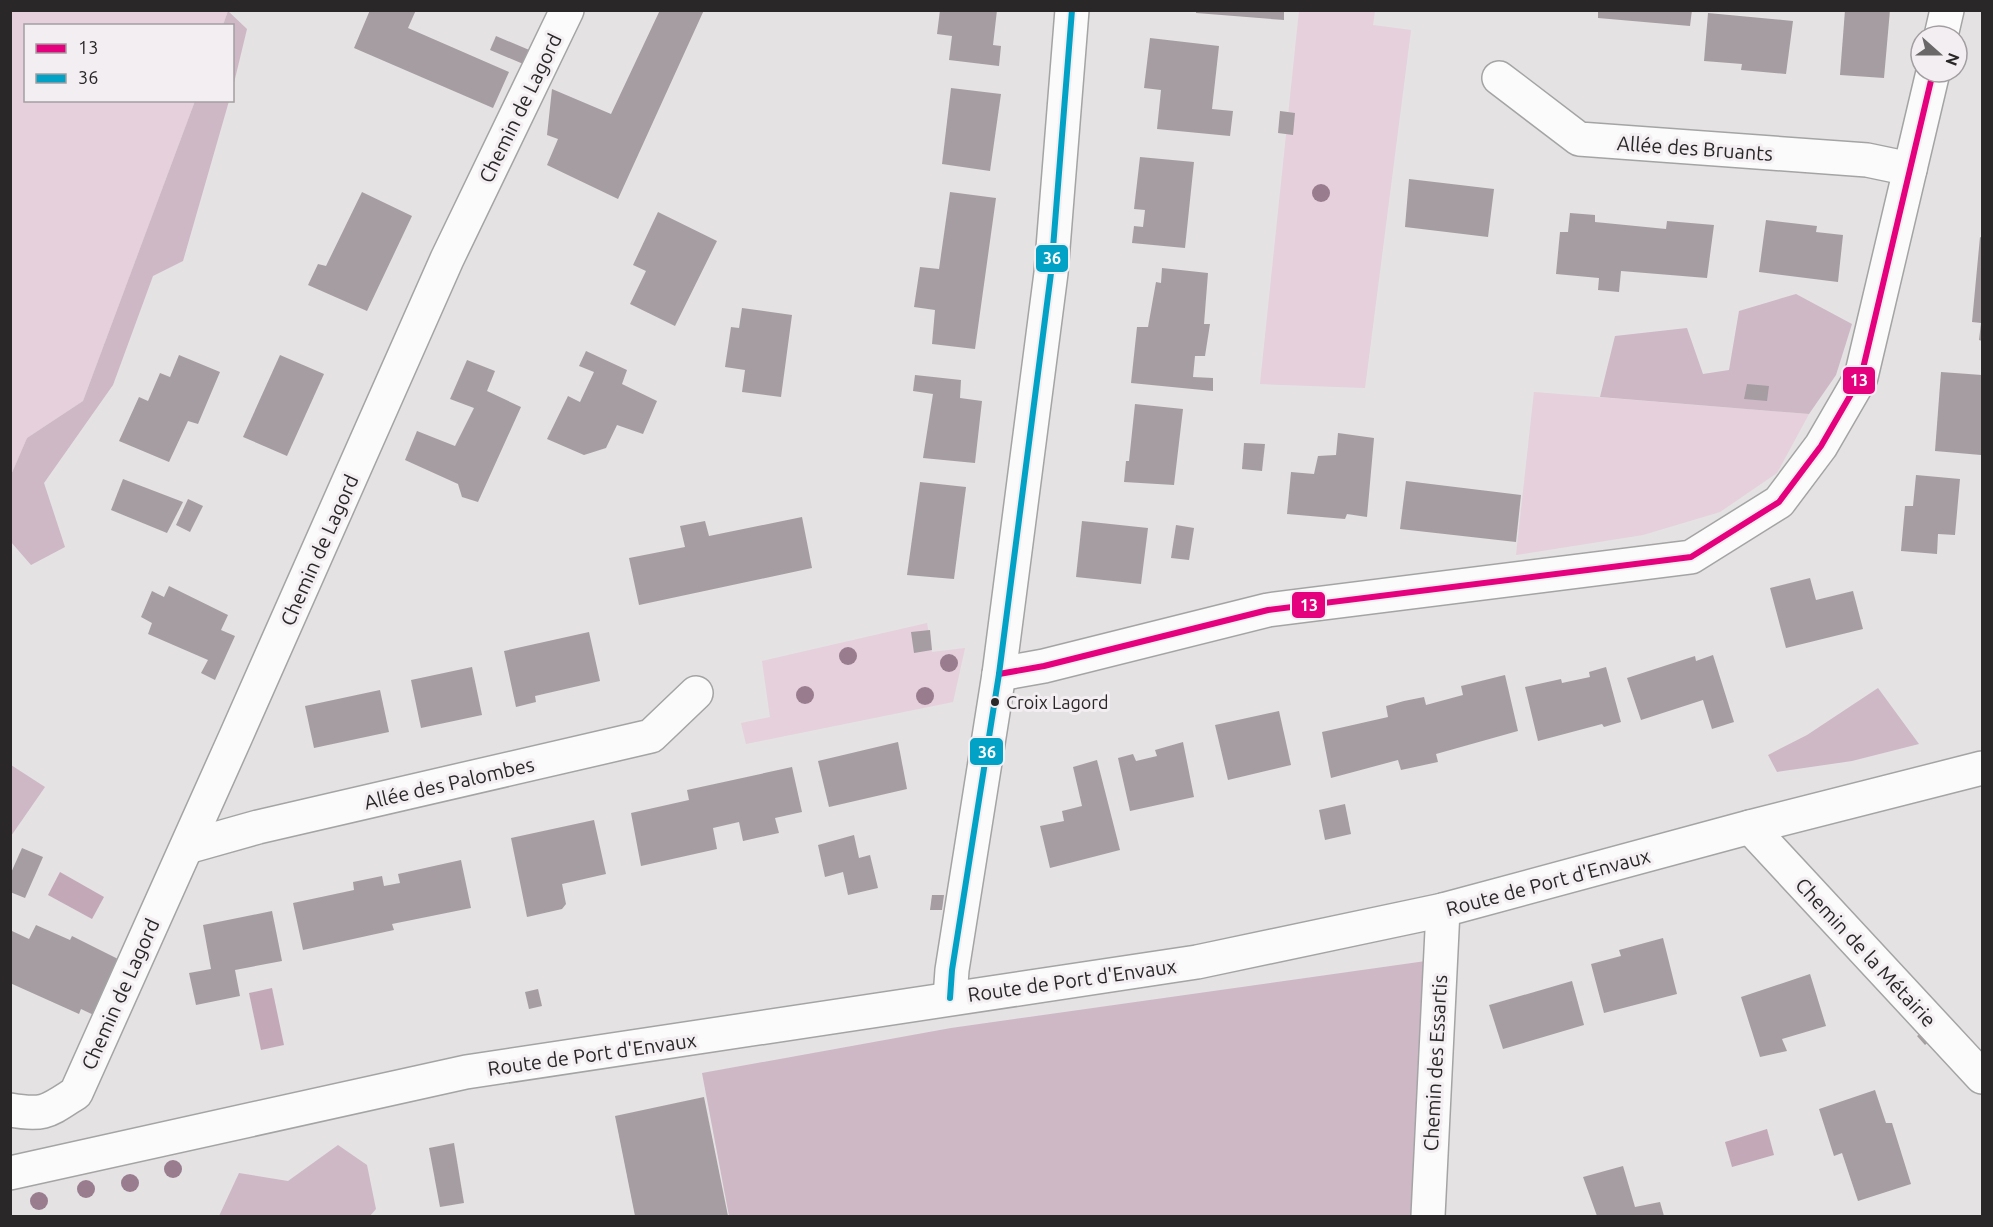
<svg xmlns="http://www.w3.org/2000/svg" width="1993" height="1227" font-family="Ubuntu,sans-serif">
  <rect width="100%" height="100%" fill="#e4e2e3"/>
  <g fill="#e5d0dc">
    <polygon points="11,11 228,11 223,25 26,26 26,100 195,101 83,401 27,438 11,475"/>
    <polygon points="1299,11 1375,11 1373,25 1411,30 1365,388 1260,384"/>
    <polygon points="1534,392 1809,414 1777,473 1720,512 1643,535 1516,555"/>
    <polygon points="927,623 932,652 965,648 953,702 746,744 741,723 770,717 762,661"/>
  </g>
  <g fill="#ceb8c5">
    <polygon points="228,11 247,29 233,87 232,26 223,25"/>
    <polygon points="195,101 229,101 183,261 153,276 113,385 44,483 65,547 31,565 11,542 11,475 27,438 83,401"/>
    <polygon points="1796,294 1852,324 1836,375 1809,414 1600,397 1615,336 1687,328 1703,374 1729,370 1739,311"/>
    <polygon points="1878,688 1919,744 1852,761 1777,772 1768,755 1807,735"/>
    <polygon points="11,765 45,787 11,836"/>
    <polygon points="1440,959 1428,1216 729,1216 702,1073 951,1028"/>
    <polygon points="338,1145 367,1165 376,1209 370,1216 219,1216 239,1173 288,1181"/>
  </g>
  <g fill="#c3a8b8">
    <polygon points="60,872 104,897 92,919 48,895"/>
    <polygon points="272,988 284,1045 261,1050 249,993"/>
    <polygon points="1767,1129 1774,1155 1732,1167 1725,1142"/>
  </g>
  <g fill="#a59da2">
    <polygon points="370,10 416,10 408,28 509,72 493,108 354,48"/>
    <polygon points="660,10 704,10 618,199 547,165 558,139 547,135 552,89 611,114"/>
    <polygon points="940,10 997,10 993,45 1001,46 999,66 949,60 952,36 937,34"/>
    <polygon points="1196,10 1284,10 1284,20 1196,13"/>
    <polygon points="1598,10 1692,10 1690,26 1598,18"/>
    <polygon points="1845,10 1890,10 1884,78 1840,75"/>
    <polygon points="1708,13 1793,21 1786,74 1741,70 1742,64 1704,61"/>
    <polygon points="496,36 534,52 528,66 490,50"/>
    <polygon points="1150,38 1219,46 1212,109 1233,111 1230,136 1157,129 1161,90 1144,88"/>
    <polygon points="951,88 1001,94 990,171 942,164"/>
    <polygon points="1280,111 1295,113 1293,135 1278,133"/>
    <polygon points="1140,157 1194,162 1185,248 1132,243 1134,226 1143,227 1145,210 1134,209"/>
    <polygon points="1409,179 1494,189 1488,237 1405,227"/>
    <polygon points="362,192 412,216 367,311 308,285 318,264 326,266"/>
    <polygon points="950,192 996,198 975,349 932,344 935,310 914,307 920,267 939,269"/>
    <polygon points="658,212 717,241 675,326 630,304 646,271 633,265"/>
    <polygon points="1570,213 1595,215 1595,222 1666,229 1667,221 1714,225 1707,278 1621,271 1619,292 1598,290 1599,278 1556,274 1560,232 1568,232"/>
    <polygon points="1766,220 1817,226 1816,232 1843,235 1838,282 1759,272"/>
    <polygon points="1980,237 1982,238 1982,341 1979,340 1981,323 1972,322"/>
    <polygon points="1162,268 1208,273 1204,324 1210,324 1205,356 1195,356 1193,377 1213,378 1213,391 1131,383 1137,327 1148,327 1156,282 1161,283"/>
    <polygon points="742,308 792,315 781,397 742,392 745,370 725,367 731,327 739,328"/>
    <polygon points="586,351 627,370 622,384 657,401 643,434 617,425 606,448 584,455 547,439 568,396 580,402 594,372 579,366"/>
    <polygon points="179,355 220,372 198,424 188,421 169,462 119,441 139,397 148,401 160,373 170,377"/>
    <polygon points="280,355 324,374 287,456 243,437"/>
    <polygon points="467,360 495,371 487,391 521,407 478,502 462,497 458,484 405,460 417,431 455,446 474,408 450,399"/>
    <polygon points="1941,372 1982,375 1981,455 1935,451"/>
    <polygon points="915,375 961,380 960,398 982,401 975,463 923,458 933,394 913,391"/>
    <polygon points="1747,384 1769,386 1767,401 1744,399"/>
    <polygon points="1135,404 1183,409 1174,485 1124,482 1126,461 1129,461"/>
    <polygon points="1338,433 1374,438 1367,517 1347,514 1345,519 1287,514 1291,472 1314,474 1318,456 1336,455"/>
    <polygon points="1244,443 1265,444 1262,471 1242,469"/>
    <polygon points="1916,475 1960,479 1955,535 1938,534 1937,554 1901,551 1905,506 1913,506"/>
    <polygon points="123,479 183,502 167,533 111,510"/>
    <polygon points="1406,481 1521,495 1516,542 1400,529"/>
    <polygon points="920,482 966,487 954,579 907,575"/>
    <polygon points="188,499 203,506 190,532 176,525"/>
    <polygon points="802,517 812,568 639,605 629,558 685,547 680,526 705,521 709,536"/>
    <polygon points="1082,521 1148,528 1141,584 1076,577"/>
    <polygon points="1176,525 1194,528 1189,560 1171,558"/>
    <polygon points="1810,578 1816,600 1853,591 1863,629 1786,648 1770,588"/>
    <polygon points="169,586 228,615 221,630 235,636 215,680 201,673 208,660 148,634 152,623 141,617 152,591 164,597"/>
    <polygon points="930,630 932,650 914,653 911,632"/>
    <polygon points="589,632 600,681 535,696 536,702 516,707 504,651"/>
    <polygon points="1713,655 1734,722 1712,729 1703,700 1641,720 1627,678 1695,656 1696,661"/>
    <polygon points="472,667 482,715 421,728 411,680"/>
    <polygon points="1606,667 1621,722 1604,727 1602,724 1538,741 1525,687 1561,679 1562,683 1590,677 1589,672"/>
    <polygon points="1505,675 1518,731 1436,754 1438,762 1401,770 1398,760 1331,778 1322,732 1388,717 1386,706 1404,701 1424,697 1426,705 1463,695 1461,686"/>
    <polygon points="380,690 389,732 314,748 305,706"/>
    <polygon points="1279,711 1291,765 1228,780 1215,725"/>
    <polygon points="898,742 907,789 829,807 818,761"/>
    <polygon points="1183,742 1194,797 1130,811 1118,758 1133,754 1136,761 1157,756 1155,750"/>
    <polygon points="1097,760 1120,850 1050,868 1040,826 1064,821 1062,811 1082,806 1073,767"/>
    <polygon points="792,767 802,812 775,818 779,833 743,841 739,822 713,828 717,849 641,866 631,813 689,800 687,790"/>
    <polygon points="1345,804 1351,834 1325,840 1319,810"/>
    <polygon points="594,820 606,874 562,884 566,904 562,909 527,917 511,838"/>
    <polygon points="854,835 859,858 870,855 878,888 848,895 843,872 825,877 818,845"/>
    <polygon points="22,848 43,857 25,898 10,892 10,875"/>
    <polygon points="461,860 471,908 392,924 394,930 303,950 293,903 354,890 353,882 382,876 384,886 400,883 398,874"/>
    <polygon points="932,895 944,895 942,910 930,910"/>
    <polygon points="272,911 282,961 235,970 240,996 196,1005 189,973 211,969 203,925"/>
    <polygon points="36,925 70,940 72,936 122,961 98,1017 81,1009 79,1014 10,983 12,931 29,939"/>
    <polygon points="1663,938 1677,994 1604,1013 1591,964 1621,956 1619,950"/>
    <polygon points="1810,974 1826,1026 1782,1039 1787,1051 1760,1057 1741,997"/>
    <polygon points="1572,981 1584,1025 1503,1049 1489,1005"/>
    <polygon points="538,989 542,1006 529,1009 525,992"/>
    <polygon points="1927,1029 1935,1036 1925,1045 1917,1036"/>
    <polygon points="1875,1090 1886,1123 1892,1123 1911,1184 1858,1201 1842,1153 1834,1156 1819,1109"/>
    <polygon points="704,1097 728,1216 635,1216 615,1116"/>
    <polygon points="454,1143 464,1203 440,1207 429,1148"/>
    <polygon points="1623,1166 1635,1207 1660,1202 1664,1216 1597,1216 1583,1177"/>
  </g>
  <g fill="none" stroke-linecap="round" stroke-linejoin="round">
    <g stroke="#a5a4a5" stroke-width="36">
      <g id="minor">
        <polyline points="1941,36 1947,10"/>
        <polyline points="1499,78 1579,139 1867,160 1910,169"/>
        <polyline points="999,674 1044,666 1268,610 1691,557 1779,502 1821,446 1861,377 1933,72"/>
        <polyline points="1750,827 1982,1077"/>
        <polyline points="187,847 258,827 651,736 696,693"/>
        <polyline points="950,998 952,970 999,674 1051,273 1072,10"/>
        <path d="M10,1110c35,6 38,1 66,-17l160,-357 211,-477 120,-249"/>
        <polyline points="10,1173 466,1072 1197,962 1443,910 1750,827 1982,768"/>
        <polyline points="1428,1216 1443,910"/>
      </g>
    </g>
    <use href="#minor" stroke="#fbfbfb" stroke-width="33"/>
    <g stroke="#f3eef1" stroke-width="10">
      <polyline id="bus-1" points="999,674 1044,666 1268,610 1691,557 1779,502 1821,446 1861,377 1933,72"/>
    </g>
    <g stroke="#f3eef1" stroke-width="10">
      <polyline id="bus-2" points="950,998 952,970 999,674 1051,273 1072,10"/>
    </g>
    <use href="#bus-1" stroke="#e5007d" stroke-width="6"/>
    <use href="#bus-2" stroke="#02a2c6" stroke-width="6"/>
  </g>
  <g fill="#997d8f">
    <circle cx="1321" cy="193" r="9"/>
    <circle cx="848" cy="656" r="9"/>
    <circle cx="949" cy="663" r="9"/>
    <circle cx="805" cy="695" r="9"/>
    <circle cx="925" cy="696" r="9"/>
    <circle cx="173" cy="1169" r="9"/>
    <circle cx="130" cy="1183" r="9"/>
    <circle cx="86" cy="1189" r="9"/>
    <circle cx="39" cy="1201" r="9"/>
  </g>
  <circle fill="#292728" stroke="#f3eef1" stroke-width="2" cx="995" cy="702" r="5"/>
  <g text-anchor="middle" dominant-baseline="central" stroke-width="6" stroke-linejoin="round" paint-order="stroke">
    <g font-size="18" fill="#292728" stroke="#f3eef1" text-anchor="start">
      <text x="1006" y="702">Croix Lagord</text>
    </g>
    <g font-size="20" fill="#292728" stroke="#f3eef1">
      <text transform="translate(520 108) rotate(-64)">Chemin de Lagord</text>
      <text transform="translate(1695 148) rotate(4)">Allée des Bruants</text>
      <text transform="translate(319 550) rotate(-66)">Chemin de Lagord</text>
      <text transform="translate(449 783) rotate(-13)">Allée des Palombes</text>
      <text transform="translate(1548 882) rotate(-15)">Route de Port d'Envaux</text>
      <text transform="translate(1866 952) rotate(47)">Chemin de la Métairie</text>
      <text transform="translate(1072 980) rotate(-8)">Route de Port d'Envaux</text>
      <text transform="translate(120 994) rotate(-66)">Chemin de Lagord</text>
      <text transform="translate(592 1054) rotate(-8)">Route de Port d'Envaux</text>
      <text transform="translate(1435 1063) rotate(-87)">Chemin des Essartis</text>
    </g>
  </g>
  <g stroke="#f3eef1" stroke-width="2">
    <rect x="1035" y="244" width="34" height="29" rx="6" fill="#02a2c6"/>
    <rect x="1842" y="366" width="34" height="29" rx="6" fill="#e5007d"/>
    <rect x="1291" y="591" width="35" height="28" rx="6" fill="#e5007d"/>
    <rect x="969" y="737" width="35" height="29" rx="6" fill="#02a2c6"/>
  </g>
  <g font-size="16" text-anchor="middle" font-weight="bold" fill="#fff">
    <text x="1052" y="264">36</text>
    <text x="1859" y="386">13</text>
    <text x="1309" y="611">13</text>
    <text x="987" y="758">36</text>
  </g>
  <rect width="1993" height="1227" fill="none" stroke="#292728" stroke-width="24"/>
  <rect x="24" y="24" width="210" height="78" fill="#f3eef1" stroke="#a29ea1" stroke-width="1.5"/>
  <rect x="36" y="44" width="30" height="9" fill="#e5007d" stroke="#a29ea1" stroke-width="1.5"/>
  <text x="78" y="54" font-size="18" fill="#292728">13</text>
  <rect x="36" y="74" width="30" height="9" fill="#02a2c6" stroke="#a29ea1" stroke-width="1.5"/>
  <text x="78" y="84" font-size="18" fill="#292728">36</text>
  <g transform="translate(1939 54) rotate(111)"><circle r="28" fill="#f3eef1" stroke="#a29ea1" stroke-width="1.5"/>
  <path d="M0-4.5L10 22L0 15L-10 22Z" fill="#6a6869"/>
  <text y="-9" font-size="16" font-weight="bold" text-anchor="middle" fill="#292728">N</text>
  </g>
</svg>
